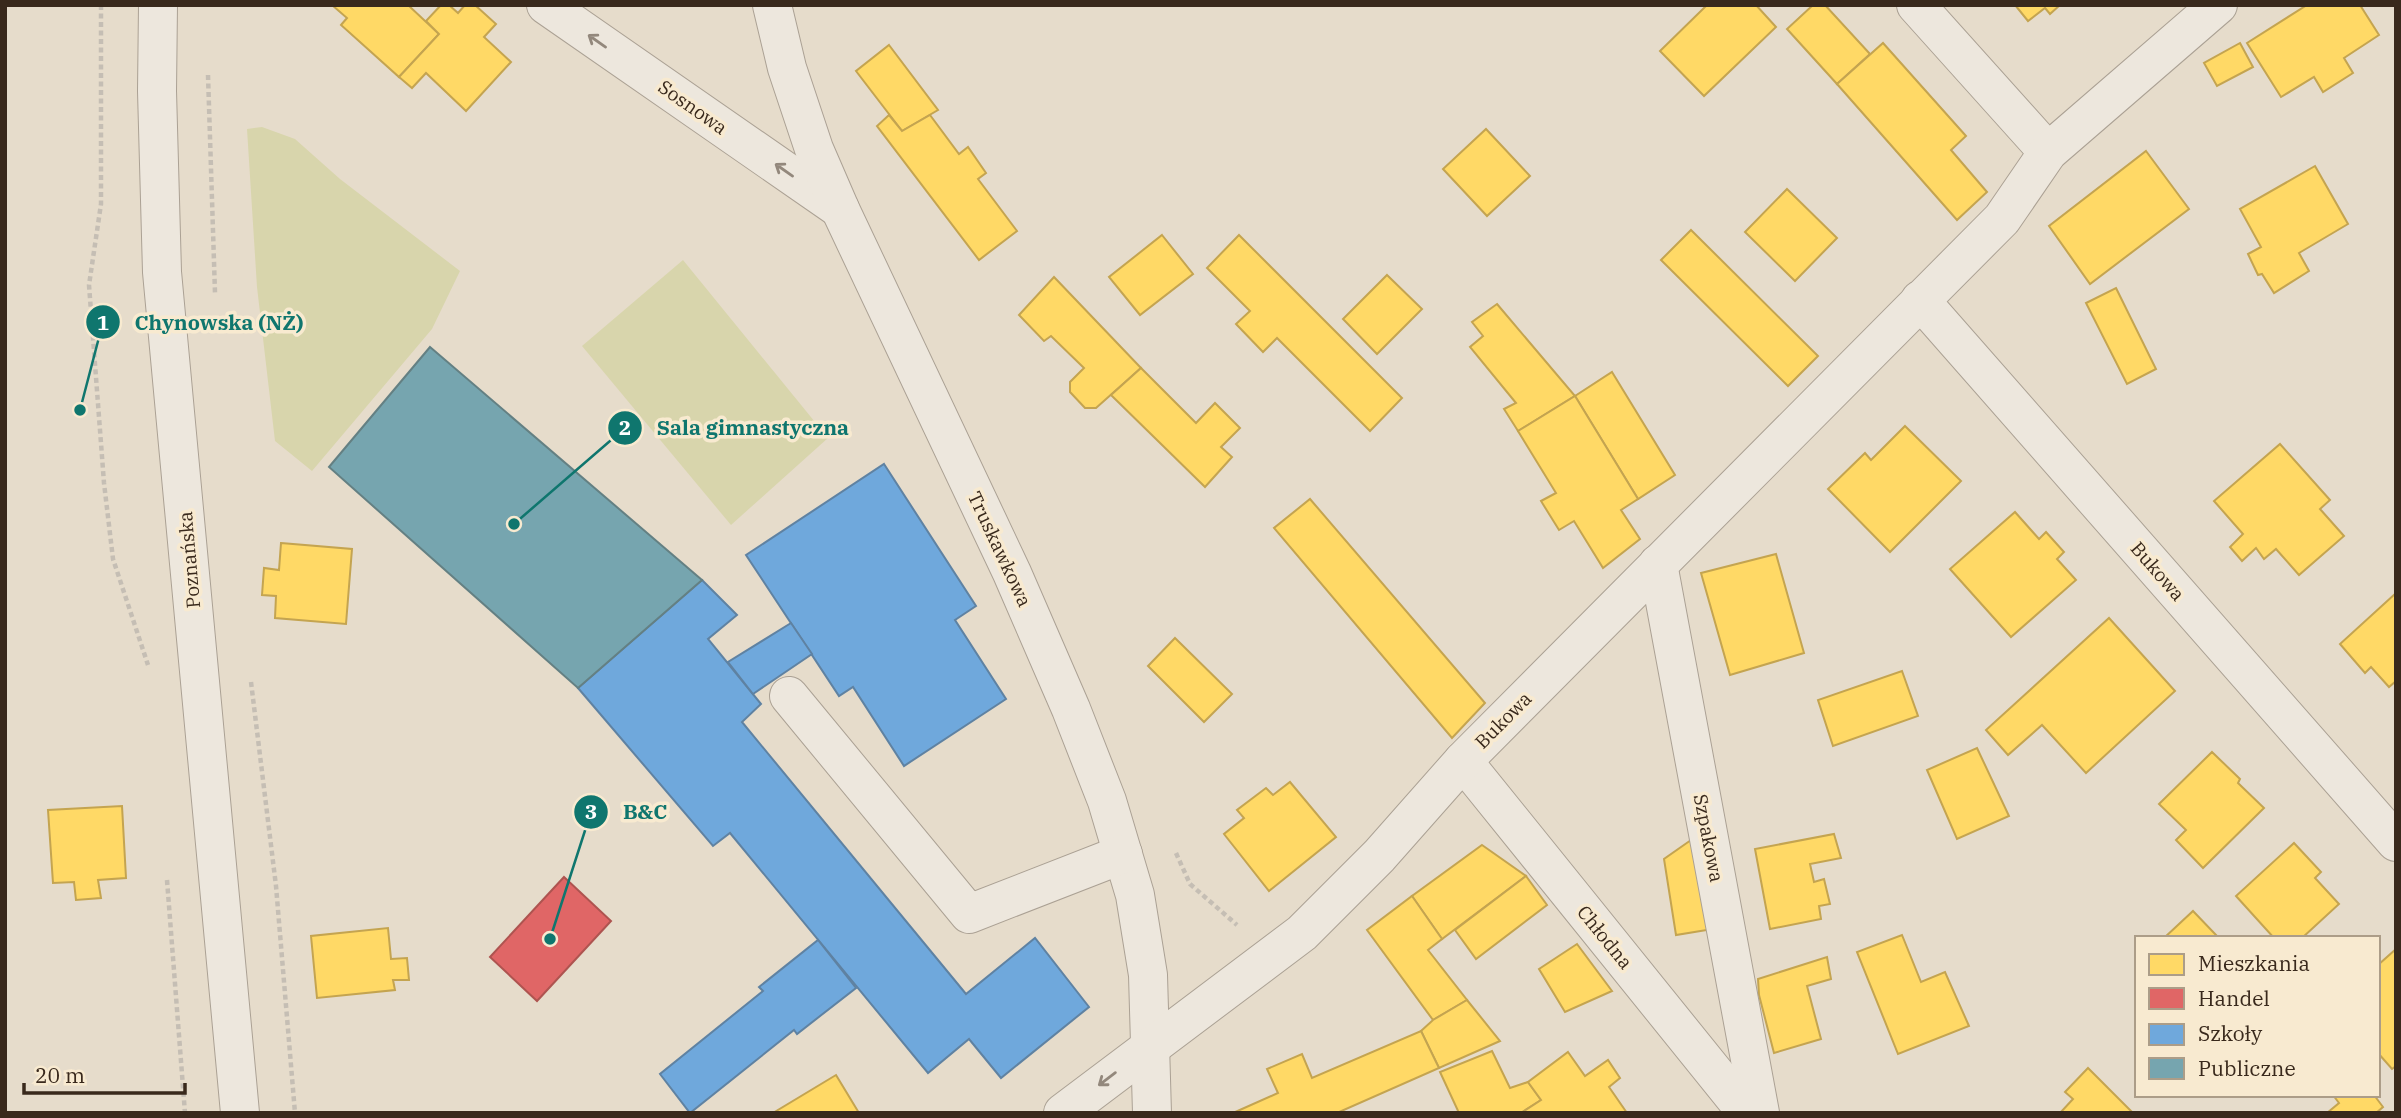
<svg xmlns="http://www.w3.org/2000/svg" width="2401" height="1118" font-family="'IBM Plex Serif',serif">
  <rect width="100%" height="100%" fill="#e6dccb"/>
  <g fill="#d8d5ac">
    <polygon points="262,127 295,139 340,179 460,271 432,329 312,471 275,441 257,287 247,129"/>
    <polygon points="683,260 828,438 731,525 582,346"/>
  </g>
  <g fill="#ffd966" stroke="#c4a450" stroke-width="2">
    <polygon points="332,5 408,5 439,34 399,77 341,25 347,18"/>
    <polygon points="441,5 449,5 458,13 465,5 475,5 496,24 484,37 511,62 466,111 426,73 412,88 399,77 439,34 426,21"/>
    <polygon points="1707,5 1756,5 1776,27 1704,96 1660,51"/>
    <polygon points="1813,5 1825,5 1870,54 1837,84 1787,29"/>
    <polygon points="2015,5 2060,5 2050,14 2045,8 2028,21"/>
    <polygon points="2307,5 2360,5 2379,35 2344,58 2353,73 2323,92 2314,77 2281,97 2247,43"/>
    <polygon points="1883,43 1966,136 1951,150 1987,192 1957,220 1837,84"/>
    <polygon points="2240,43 2253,67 2217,86 2204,63"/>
    <polygon points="889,45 938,110 902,131 856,71"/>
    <polygon points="889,115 902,131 930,115 959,154 968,147 986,173 978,179 1017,231 979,260 877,126"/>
    <polygon points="1486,129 1530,176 1487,216 1443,169"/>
    <polygon points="2146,151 2189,209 2090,284 2049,226"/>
    <polygon points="2315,166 2348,224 2299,253 2309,271 2274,293 2262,274 2258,275 2248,254 2261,247 2240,209"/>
    <polygon points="1787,189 1837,238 1795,281 1745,232"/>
    <polygon points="1691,230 1818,356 1788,386 1661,260"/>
    <polygon points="1162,235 1193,274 1140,315 1109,277"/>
    <polygon points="1239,235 1402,398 1370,431 1277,338 1263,352 1236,324 1250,311 1207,268"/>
    <polygon points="1387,275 1422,309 1377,354 1343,319"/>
    <polygon points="1054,277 1141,368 1096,408 1085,408 1070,392 1070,382 1084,368 1051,336 1044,341 1019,315"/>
    <polygon points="2116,288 2156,369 2127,384 2086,303"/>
    <polygon points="1497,304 1575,396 1518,431 1504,409 1516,403 1470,347 1483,336 1472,322"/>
    <polygon points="1141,368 1196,423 1215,403 1240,428 1221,447 1232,457 1205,487 1111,395"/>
    <polygon points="1612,372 1675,475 1638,499 1575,396"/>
    <polygon points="1575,396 1638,499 1621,510 1640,539 1603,568 1574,521 1559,530 1541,501 1556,493 1518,431"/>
    <polygon points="1905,426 1961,481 1890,552 1828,489 1865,453 1871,460"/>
    <polygon points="2280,444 2330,500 2320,509 2344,536 2299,575 2276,549 2264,559 2256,548 2242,561 2230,547 2243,534 2214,501"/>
    <polygon points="1310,499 1485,703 1452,738 1274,528"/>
    <polygon points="2015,512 2039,539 2046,532 2064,552 2057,559 2076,580 2011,637 1950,569"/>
    <polygon points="281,543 352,549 346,624 275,618 276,596 262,595 264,568 279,570"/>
    <polygon points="1776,554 1804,653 1730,675 1701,573"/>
    <polygon points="2396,593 2396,681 2389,687 2371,667 2365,673 2340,644"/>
    <polygon points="2109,618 2175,691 2086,773 2042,725 2008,755 1986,730"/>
    <polygon points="1175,638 1232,694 1204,722 1148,666"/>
    <polygon points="1902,671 1918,716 1833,746 1818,700"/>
    <polygon points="1977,748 2009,816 1957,839 1927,770"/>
    <polygon points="2212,752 2240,779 2238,783 2264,808 2203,868 2176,840 2186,830 2159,804"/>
    <polygon points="1290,782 1336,837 1269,891 1224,834 1244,818 1237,810 1266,788 1273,795"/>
    <polygon points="122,806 126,878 98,880 101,898 76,900 74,882 53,883 48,810"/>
    <polygon points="1834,834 1841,858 1810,864 1814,882 1824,879 1830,904 1819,906 1821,919 1770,929 1755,849"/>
    <polygon points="1691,840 1719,928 1676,935 1664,859"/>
    <polygon points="2294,843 2321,872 2315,878 2339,904 2302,938 2274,938 2236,896"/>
    <polygon points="1482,845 1526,876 1442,939 1412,896"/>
    <polygon points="1526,876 1547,905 1476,959 1455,930"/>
    <polygon points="1412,896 1442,939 1428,950 1467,1000 1433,1020 1367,930"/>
    <polygon points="2193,911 2217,936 2215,938 2164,938"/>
    <polygon points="388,928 391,959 407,958 409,980 393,980 395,990 317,998 311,936"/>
    <polygon points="1902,935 1921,982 1945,972 1969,1026 1898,1054 1857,952"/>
    <polygon points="1577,944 1612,991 1565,1012 1539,969"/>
    <polygon points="2396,949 2396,1066 2392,1069 2378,1053 2378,965"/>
    <polygon points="1827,957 1831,979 1807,986 1821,1039 1774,1053 1759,995 1758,979"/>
    <polygon points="1467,1000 1500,1041 1439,1068 1421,1031 1433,1020"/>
    <polygon points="1421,1031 1439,1068 1337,1113 1233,1113 1278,1093 1267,1069 1302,1054 1312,1078"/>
    <polygon points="1492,1051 1510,1088 1528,1082 1541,1100 1521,1113 1459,1113 1440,1072"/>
    <polygon points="1568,1052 1585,1076 1608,1060 1620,1078 1609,1087 1627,1113 1521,1113 1541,1100 1528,1082"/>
    <polygon points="2088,1068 2133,1113 2060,1113 2073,1099 2065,1092"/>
    <polygon points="836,1075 859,1113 773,1113"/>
    <polygon points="2374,1095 2383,1107 2376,1113 2327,1113 2339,1103 2333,1095"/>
  </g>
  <polygon fill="#e06666" stroke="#ae5450" stroke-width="2" points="564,877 611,921 537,1001 490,957"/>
  <g fill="#6fa8dc" stroke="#5f82a2" stroke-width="2">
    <polygon points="884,464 976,606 955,620 1006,699 904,766 853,687 839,696 746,555"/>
    <polygon points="702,580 737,615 708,639 761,704 742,722 966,994 1035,938 1089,1007 1001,1078 969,1039 928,1073 730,833 713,846 578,688"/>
    <polygon points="791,623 812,654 753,694 728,662"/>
    <polygon points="818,940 856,988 797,1034 794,1030 690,1113 660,1074 763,991 759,987"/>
  </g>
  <polygon fill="#76a5af" stroke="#648083" stroke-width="2" points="430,347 702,580 578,688 329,467"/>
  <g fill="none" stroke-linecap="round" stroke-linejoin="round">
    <g stroke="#aba194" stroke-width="40">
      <g id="minor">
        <polyline points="158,5 157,91 162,272 240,1113"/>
        <polyline points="546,5 840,209"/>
        <polyline points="772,5 787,68 814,149 840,209 1012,573 1071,709 1107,801 1135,895 1148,975 1152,1113"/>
        <polyline points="1916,5 2048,152"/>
        <polyline points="1920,300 2396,842"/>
        <polyline points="1658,564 1760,1113"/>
        <polyline points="789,696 969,914 1123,854"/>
        <polyline points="1463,761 1747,1113"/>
        <polyline points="1063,1113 1302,933 1379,856 1463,761 2002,219 2048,152 2218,5"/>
      </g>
    </g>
    <g stroke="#c5beb4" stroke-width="4.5" stroke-dasharray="5 3.5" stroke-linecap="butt">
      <polyline points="101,5 101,204 89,285 104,483 113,559 148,665"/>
      <polyline points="208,75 215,293"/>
      <polyline points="251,682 276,886 295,1113"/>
      <polyline points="1176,853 1190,884 1237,925"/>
      <polyline points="167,880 185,1113"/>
    </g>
    <use href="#minor" stroke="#ede7dd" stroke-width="38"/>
  </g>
  <defs><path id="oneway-shaft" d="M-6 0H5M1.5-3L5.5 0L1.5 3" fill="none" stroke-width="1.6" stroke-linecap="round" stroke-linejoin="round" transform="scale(1.75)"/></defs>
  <g stroke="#93887c">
    <use href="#oneway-shaft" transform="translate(597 41) rotate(-145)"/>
    <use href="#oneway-shaft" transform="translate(784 170) rotate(-145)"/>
    <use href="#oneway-shaft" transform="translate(1107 1079) rotate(143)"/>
  </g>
  <g text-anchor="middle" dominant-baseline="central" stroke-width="7" stroke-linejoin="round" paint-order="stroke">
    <g font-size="19" fill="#39291c" stroke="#f8ead0">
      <text transform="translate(693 107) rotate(35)">Sosnowa</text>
      <text transform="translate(1000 549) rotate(65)">Truskawkowa</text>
      <text transform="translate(189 560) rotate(-95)">Poznańska</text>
      <text transform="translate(2158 571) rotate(49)">Bukowa</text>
      <text transform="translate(1503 720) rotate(-45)">Bukowa</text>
      <text transform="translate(1709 838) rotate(79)">Szpakowa</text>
      <text transform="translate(1605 937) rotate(51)">Chłodna</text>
    </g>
  </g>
  <path fill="none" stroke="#0f766e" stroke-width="2.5" d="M80 410L103 322M514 524L625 428M550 939L591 812"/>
  <g fill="#0f766e" stroke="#f8ead0" stroke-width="2.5">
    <circle cx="80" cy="410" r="7"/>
    <circle cx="514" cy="524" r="7"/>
    <circle cx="550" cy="939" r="7"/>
    <circle cx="103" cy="322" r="18"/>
    <circle cx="625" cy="428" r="18"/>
    <circle cx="591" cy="812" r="18"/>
  </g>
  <g font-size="21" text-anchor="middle" font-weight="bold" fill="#fff">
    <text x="103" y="330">1</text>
    <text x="625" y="435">2</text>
    <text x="591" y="819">3</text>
  </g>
  <g font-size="21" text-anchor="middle" font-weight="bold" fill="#0f766e" stroke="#f8ead0" stroke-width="7" stroke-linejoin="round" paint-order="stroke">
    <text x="219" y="330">Chynowska (NŻ)</text>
    <text x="753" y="435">Sala gimnastyczna</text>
    <text x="645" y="819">B&amp;C</text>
  </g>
  <rect width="2401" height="1118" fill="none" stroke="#39291c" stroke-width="14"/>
  <rect x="2135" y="936" width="245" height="161" fill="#f8ead0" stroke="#ac9d88" stroke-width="2"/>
  <rect x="2149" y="954" width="35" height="21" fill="#ffd966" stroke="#ac9d88" stroke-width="2"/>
  <text x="2198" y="971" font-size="21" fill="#39291c">Mieszkania</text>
  <rect x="2149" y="988" width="35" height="21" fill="#e06666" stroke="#ac9d88" stroke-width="2"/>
  <text x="2198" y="1006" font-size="21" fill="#39291c">Handel</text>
  <rect x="2149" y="1024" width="35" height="21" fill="#6fa8dc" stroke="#ac9d88" stroke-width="2"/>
  <text x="2198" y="1041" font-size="21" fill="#39291c">Szkoły</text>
  <rect x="2149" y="1058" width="35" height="21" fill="#76a5af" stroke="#ac9d88" stroke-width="2"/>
  <text x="2198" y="1076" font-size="21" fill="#39291c">Publiczne</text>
  <path d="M24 1083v10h161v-10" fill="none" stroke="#39291c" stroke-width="3.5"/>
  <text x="35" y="1083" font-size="21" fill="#39291c" stroke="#f8ead0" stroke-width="5" paint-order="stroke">20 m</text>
</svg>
